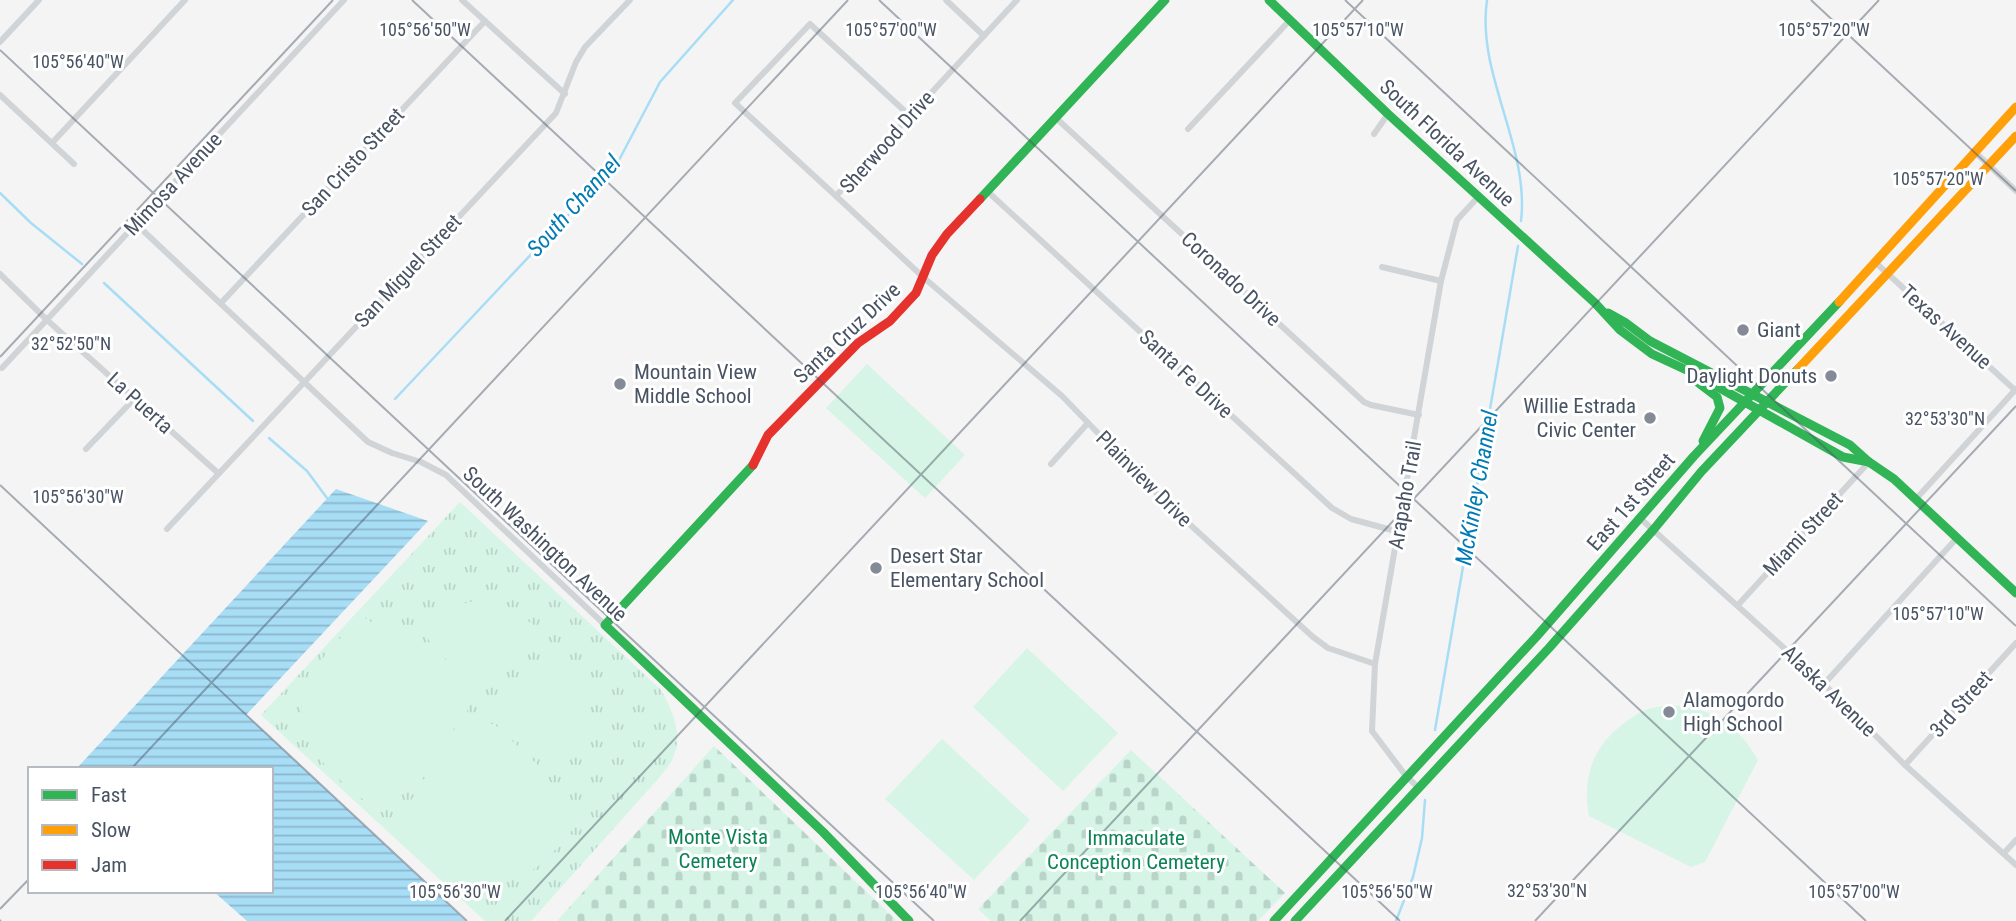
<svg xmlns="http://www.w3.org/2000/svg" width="2016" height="921" font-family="'Roboto Condensed',sans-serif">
  <defs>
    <pattern id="cemetery-stones" width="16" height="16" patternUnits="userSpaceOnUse" patternTransform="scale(1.75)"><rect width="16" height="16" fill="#d6f5e6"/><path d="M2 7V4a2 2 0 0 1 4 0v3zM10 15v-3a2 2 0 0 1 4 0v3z" fill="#b9d4c8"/></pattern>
    <pattern id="park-tufts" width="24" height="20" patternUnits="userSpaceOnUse" patternTransform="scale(1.75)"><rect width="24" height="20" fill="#d6f5e6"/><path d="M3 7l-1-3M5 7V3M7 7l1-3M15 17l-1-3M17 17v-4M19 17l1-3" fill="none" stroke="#b9d4c8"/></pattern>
    <pattern id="water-rules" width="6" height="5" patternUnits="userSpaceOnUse" patternTransform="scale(1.75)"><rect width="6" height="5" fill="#a8ddf6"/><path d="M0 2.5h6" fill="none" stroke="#8bb6cb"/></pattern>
  </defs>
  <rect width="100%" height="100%" fill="#f4f4f4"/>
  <g fill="url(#cemetery-stones)">
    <polygon points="714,746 897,921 557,921"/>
    <polygon points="1131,750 1285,893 1258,921 991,921 978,909"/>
  </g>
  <path fill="url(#park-tufts)" d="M460,502l201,188c12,21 23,46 11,70 -3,7 -10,13 -14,19l-127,142h-46l-224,-206z"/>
  <g fill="#d6f5e6">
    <polygon points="867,364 965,455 925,498 826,408"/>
    <path d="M482,600l30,8 20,16c-17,23 -32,50 -58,64l-41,-42 -13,-19c21,-17 35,-23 62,-27z"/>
    <path d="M362,616l58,38 47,45v16l-40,42 -58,48c-15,-14 -35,-28 -48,-45 -46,-58 0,-104 41,-144z"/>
    <polygon points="1027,648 1118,733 1063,791 973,707"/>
    <path d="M562,652c21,26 33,51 23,85 -3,10 -13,19 -19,27l-62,-48 -2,-9z"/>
    <path d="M1667,705c44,2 69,17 91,55l-53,102 -14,5 -102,-51c-7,-40 4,-71 38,-95 4,-3 9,-7 14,-9 8,-4 18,-5 26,-7z"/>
    <path d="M475,724h19l44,41 41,57c-12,13 -23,29 -37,41 -5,5 -12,8 -18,11 -57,34 -90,-10 -130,-46l35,-57z"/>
    <polygon points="942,739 1030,820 974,880 885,799"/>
  </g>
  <polygon fill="url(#water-rules)" points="336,489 428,521 246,715 466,921 247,921 213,891 271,891 271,769 77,768"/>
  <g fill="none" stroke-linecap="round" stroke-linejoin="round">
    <g stroke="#a8ddf6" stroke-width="2.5">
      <path d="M1487,0c-11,74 43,147 34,221"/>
      <polyline points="0,193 31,223 82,264"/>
      <polyline points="104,283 253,421"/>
      <polyline points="395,399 618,162 660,82 733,0"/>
      <polyline points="269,438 307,471 327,498"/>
      <polyline points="1435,730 1518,246"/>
      <polyline points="1396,921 1413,877 1422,838 1425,800"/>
    </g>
    <g stroke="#d1d4d7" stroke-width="6">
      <polyline points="462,0 565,94"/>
      <polyline points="946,0 984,36"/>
      <polyline points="1017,0 836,196 923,277 1062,396 1162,499 1313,637 1328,648 1375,664"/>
      <polyline points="0,42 39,0"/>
      <polyline points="0,95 74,164"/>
      <polyline points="1056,118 1364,402 1371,405 1419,415"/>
      <polyline points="1188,129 1290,20"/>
      <polyline points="1374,134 1388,114"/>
      <polyline points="52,143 185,0"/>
      <polyline points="1975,152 2016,191"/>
      <polyline points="987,191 1332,508 1351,519 1399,532"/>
      <polyline points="836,196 735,103 810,24 910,116"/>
      <polyline points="136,224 368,442 392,453 421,462 446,475 605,625"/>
      <polyline points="1876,263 2016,391"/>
      <polyline points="1382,267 1441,281"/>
      <polyline points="0,274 47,320 218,473"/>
      <polyline points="221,303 485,21"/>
      <polyline points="2,368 344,0"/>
      <polyline points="86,449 135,398"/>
      <polyline points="1051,464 1088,423"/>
      <polyline points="1915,500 2016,389"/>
      <polyline points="1641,519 1824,684 1905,765 2016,865"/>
      <polyline points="167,529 556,113 576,62 585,47 630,0"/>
      <polyline points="1738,605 1869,462"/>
      <polyline points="1824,684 1956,539"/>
      <polyline points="1905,765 2016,643"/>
      <polyline points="1419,788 1406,776 1372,731 1375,664 1441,281 1457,220 1479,196"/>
      <polyline points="2004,853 2016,840"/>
    </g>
    <g stroke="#30b455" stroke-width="9">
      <polyline points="1269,0 1388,114 1595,303 1620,330 1652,354 1693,373 1843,457 1869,462"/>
      <polyline points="980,199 1165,0"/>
      <polyline points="1608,313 1626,323 1650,341 1850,445 1869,462 1894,479 2016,593"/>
      <polyline points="1692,378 1717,397 1720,408 1703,441"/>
      <polyline points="753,465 605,625 823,832 909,921"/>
      <polyline points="1274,921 1537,636 1694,456 1839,302"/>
      <polyline points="1295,921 1549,648 1654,529 1701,472 1798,369"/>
    </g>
    <g stroke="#ff9f0a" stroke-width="9">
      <polyline points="1839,302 2016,107"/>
      <polyline points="1798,369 2016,136"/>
    </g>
    <polyline stroke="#e5322d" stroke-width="9" points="753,465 768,435 858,343 890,321 916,293 932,255 947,234 980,199"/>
  </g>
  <path fill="none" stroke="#485363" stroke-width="2" stroke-opacity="0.45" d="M412,0l988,921M879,0l987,921M1345,0l671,626M1811,0l205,191M0,50l934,871M0,357l333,-357M0,485l467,436M131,769l717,-769M0,909l30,-31M0,920l1,1M505,921l858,-921M1020,921l859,-921M1535,921l481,-515"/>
  <g fill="#848b96" stroke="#fff" stroke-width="2.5">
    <circle cx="1743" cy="330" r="7"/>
    <circle cx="1831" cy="376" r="7"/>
    <circle cx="620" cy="384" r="7"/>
    <circle cx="1650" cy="418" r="7"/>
    <circle cx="876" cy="568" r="7"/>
    <circle cx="1669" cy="712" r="7"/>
  </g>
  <g text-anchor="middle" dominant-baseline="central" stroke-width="6" stroke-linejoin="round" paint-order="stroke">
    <g font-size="21" fill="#485363" stroke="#fff">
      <text transform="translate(887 142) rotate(-48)">Sherwood Drive</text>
      <text transform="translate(1447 143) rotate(43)">South Florida Avenue</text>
      <text transform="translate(353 162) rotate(-47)">San Cristo Street</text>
      <text transform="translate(173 184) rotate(-47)">Mimosa Avenue</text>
      <text transform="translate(408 271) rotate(-47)">San Miguel Street</text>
      <text transform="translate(1231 279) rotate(43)">Coronado Drive</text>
      <text transform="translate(1946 327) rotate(42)">Texas Avenue</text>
      <text transform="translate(847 333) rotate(-43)">Santa Cruz Drive</text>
      <text transform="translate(1186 374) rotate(43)">Santa Fe Drive</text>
      <text transform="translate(140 403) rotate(42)">La Puerta</text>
      <text transform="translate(1144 479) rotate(45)">Plainview Drive</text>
      <text transform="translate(1405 495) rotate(-80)">Arapaho Trail</text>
      <text transform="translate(1631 502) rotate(-49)">East 1st Street</text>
      <text transform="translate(1803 534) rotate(-47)">Miami Street</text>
      <text transform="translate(545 544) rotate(43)">South Washington Avenue</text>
      <text transform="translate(1829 691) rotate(44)">Alaska Avenue</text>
      <text transform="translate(1961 704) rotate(-48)">3rd Street</text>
    </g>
    <g font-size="21" fill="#485363" stroke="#fff" text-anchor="start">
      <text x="1757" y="330">Giant</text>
      <text x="634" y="372">Mountain View<tspan x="634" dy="24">Middle School</tspan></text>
      <text x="1817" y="376" text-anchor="end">Daylight Donuts</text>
      <text x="1636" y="406" text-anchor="end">Willie Estrada<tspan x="1636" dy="24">Civic Center</tspan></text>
      <text x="890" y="556">Desert Star<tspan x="890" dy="24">Elementary School</tspan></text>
      <text x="1683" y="700">Alamogordo<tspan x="1683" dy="24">High School</tspan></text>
    </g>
    <g font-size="21" fill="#0c8356" stroke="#fff">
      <text x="718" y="837">Monte Vista<tspan x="718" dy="24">Cemetery</tspan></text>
      <text x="1136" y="838">Immaculate<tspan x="1136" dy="24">Conception Cemetery</tspan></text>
    </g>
    <g font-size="23" font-style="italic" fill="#017ab5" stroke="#fff">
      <text transform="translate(574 206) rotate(-48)">South Channel</text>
      <text transform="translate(1477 488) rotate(-80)">McKinley Channel</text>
    </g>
  </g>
  <g font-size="18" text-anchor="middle" fill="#485363" stroke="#fff" stroke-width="6" stroke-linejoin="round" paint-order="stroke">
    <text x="425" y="36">105°56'50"W</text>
    <text x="891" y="36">105°57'00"W</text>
    <text x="1358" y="36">105°57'10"W</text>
    <text x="1824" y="36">105°57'20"W</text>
    <text x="78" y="68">105°56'40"W</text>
    <text x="1938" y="185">105°57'20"W</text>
    <text x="71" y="350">32°52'50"N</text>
    <text x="1945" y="425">32°53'30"N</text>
    <text x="78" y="503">105°56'30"W</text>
    <text x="1938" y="620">105°57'10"W</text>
    <text x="1547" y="897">32°53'30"N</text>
    <text x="455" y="898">105°56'30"W</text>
    <text x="921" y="898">105°56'40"W</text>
    <text x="1387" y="898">105°56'50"W</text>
    <text x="1854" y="898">105°57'00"W</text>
  </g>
  <rect x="28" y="767" width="245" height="126" fill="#ffffff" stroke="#b6bac1" stroke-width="2"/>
  <rect x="42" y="790" width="35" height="10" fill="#30b455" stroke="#b6bac1" stroke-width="2"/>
  <text x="91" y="802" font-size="21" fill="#485363">Fast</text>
  <rect x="42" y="825" width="35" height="10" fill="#ff9f0a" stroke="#b6bac1" stroke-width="2"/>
  <text x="91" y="837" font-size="21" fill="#485363">Slow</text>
  <rect x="42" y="860" width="35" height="10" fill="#e5322d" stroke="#b6bac1" stroke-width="2"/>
  <text x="91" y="872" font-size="21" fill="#485363">Jam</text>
</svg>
